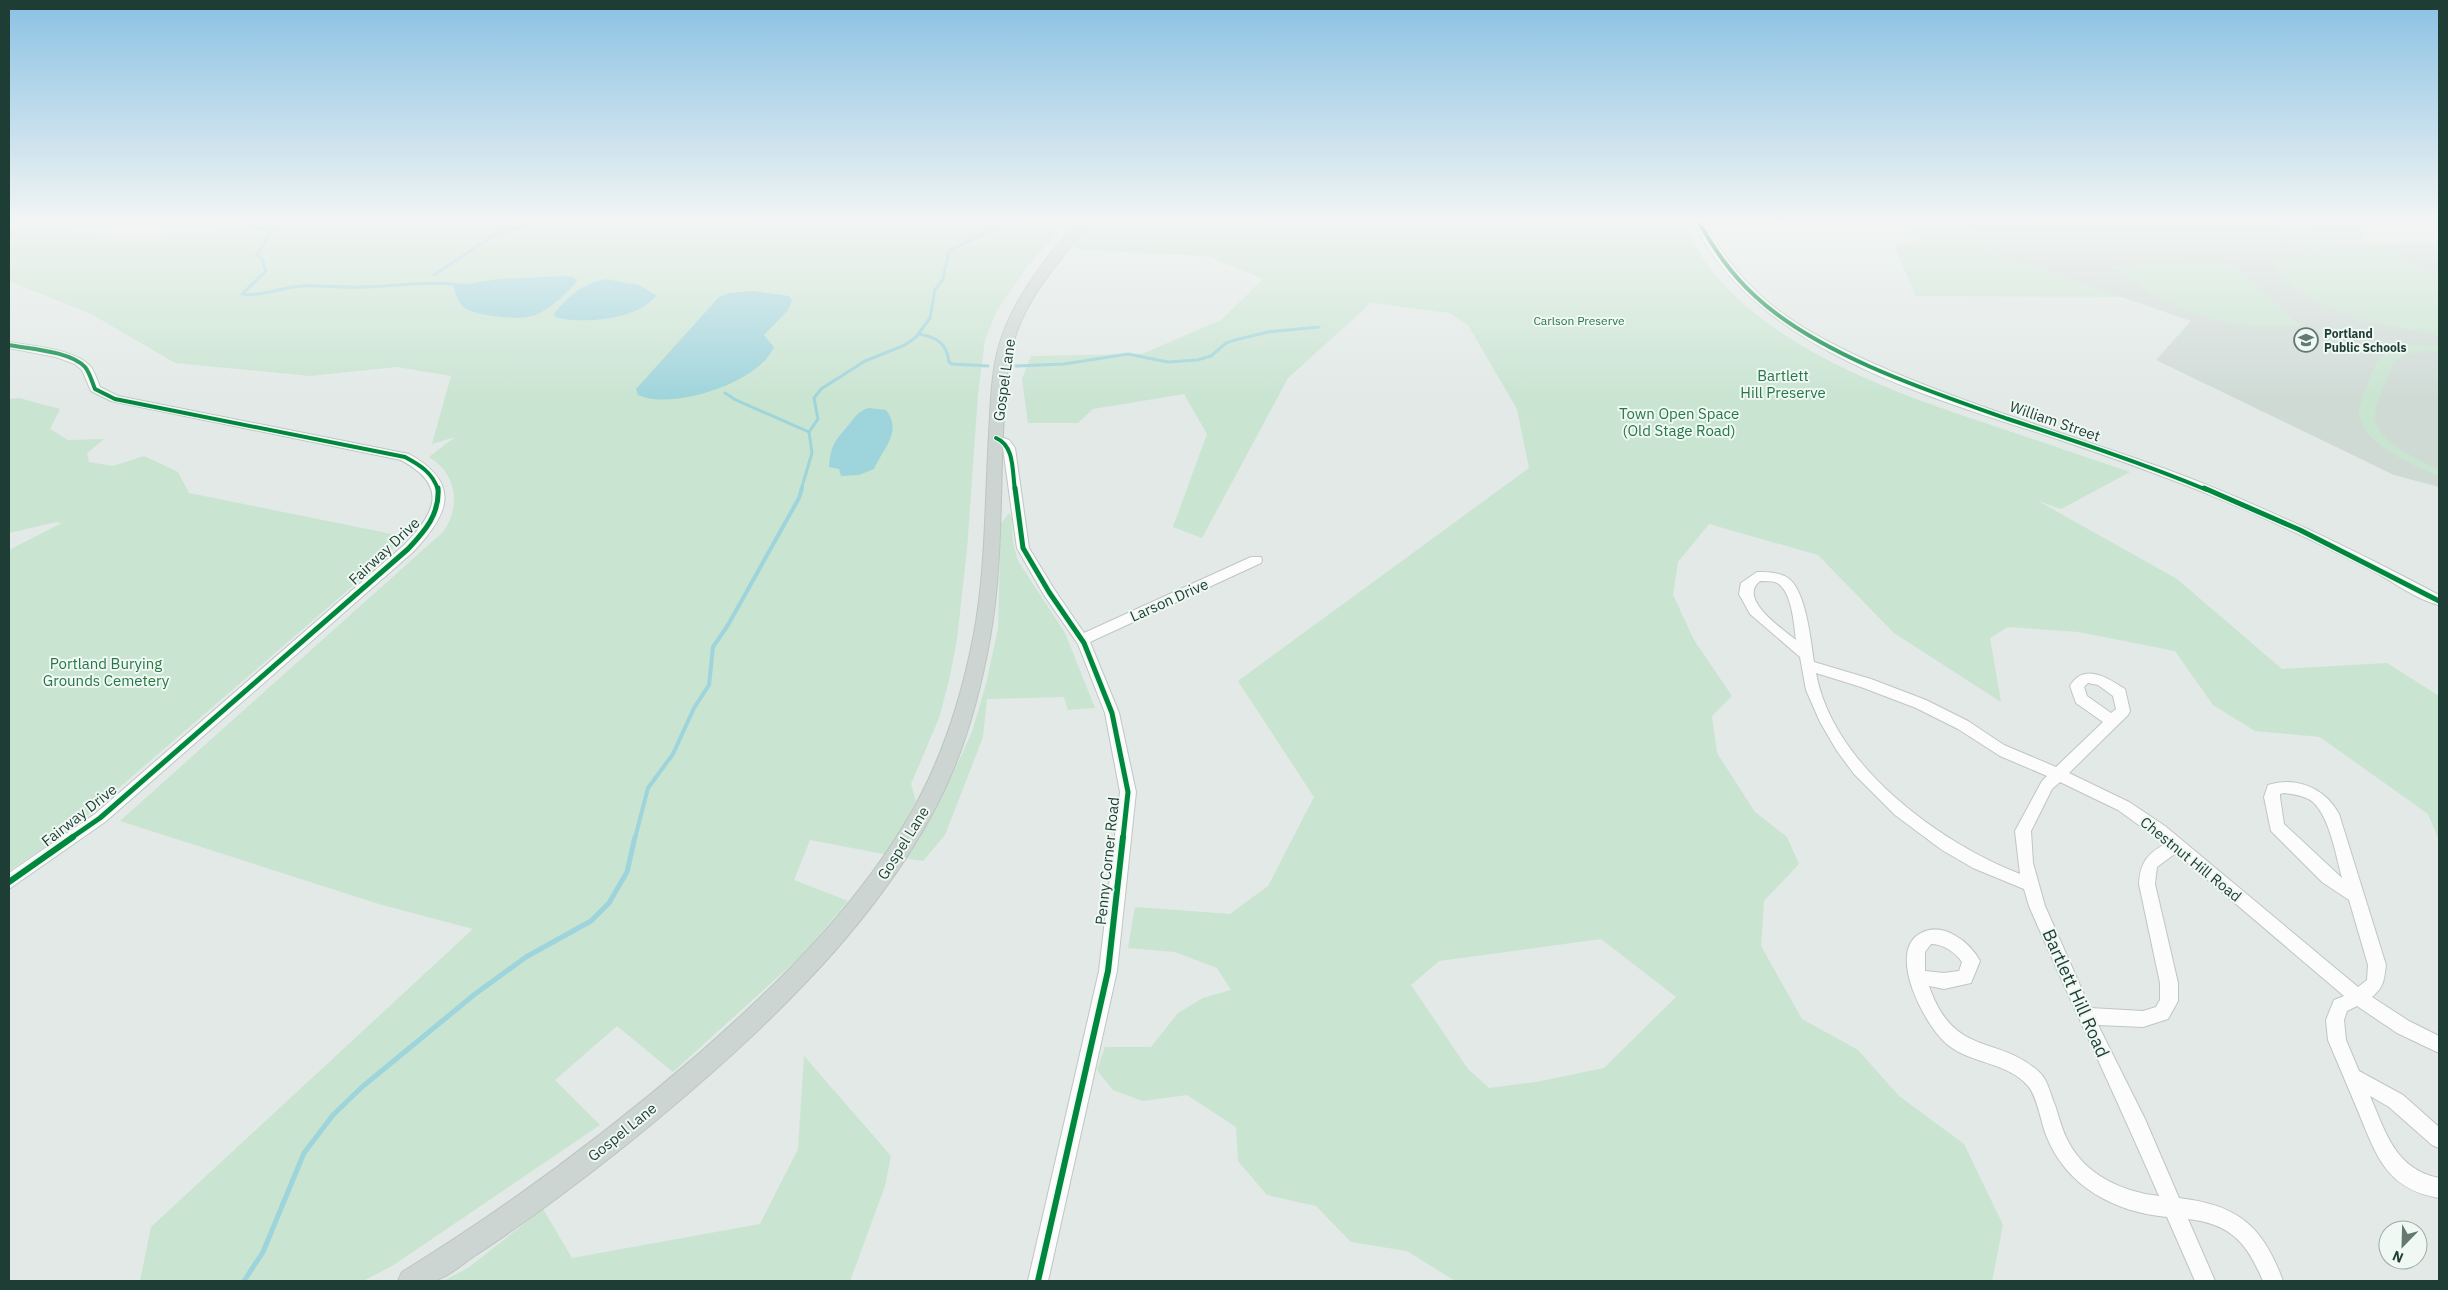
<svg xmlns="http://www.w3.org/2000/svg" width="2448" height="1290" font-family="'IBM Plex Sans',sans-serif">
  <rect width="100%" height="100%" fill="#e2e9e6"/>
  <polygon fill="#cfdad5" points="1966,221 2364,221 2361,242 2439,244 2439,487 2394,475 2156,360 2191,321 1996,254"/>
  <g fill="#c9e4d1" fill-rule="evenodd">
    <path d="M244,221h823l-39,45 -31,44 -12,30 -7,54 -11,155 -10,90 -7,37 -11,42 -28,66 5,17 -27,54 -79,-15 -16,40 54,21 -45,53 -130,118 -56,-46 -62,54 45,45 -208,141 -29,15h-223l11,-54 322,-298 -94,-25 -259,-83 323,-289c19,-26 13,-59 -14,-75l26,-20 -23,7 19,-68 -54,-9 -87,9 -135,-13 -84,-49 -82,-33v-52l62,1 28,6 41,3 86,-10z"/>
    <path d="M1094,221h589c9,17 16,34 28,49 66,82 186,124 283,156 45,15 91,31 136,46l-69,37 -23,-8 139,78 105,90 105,-6 52,33v144l-11,-26 -108,-77 -65,-6 -42,-26 -38,-54 -96,-19 -71,-5 -18,11 11,64 -107,-69 -76,-78 -109,-31 -31,38 -5,33 21,45 38,56 -20,20 5,37 38,59 32,25 12,27 -35,37 -3,45 41,73 56,31 41,46 65,48 39,81 -11,56h-537l-48,-30 -56,-9 -35,-36 -49,-11 -29,-34 -2,-34 -49,-32 -44,6 -30,-11 -16,-20 8,-23h46l27,-34 25,-15 28,-8 -14,-22 -42,-16 -47,-4 7,-41 95,7 38,-28 46,-89 -76,-116 291,-213 -12,-59 -49,-84 -19,-12 -78,-10 -83,75 -86,160 -29,-11 34,-93 -23,-40 -91,15 -15,14h-50l-6,-44 9,-23 111,-2 79,-34 42,-41 -56,-23 -124,-6 -11,-4zM1601,939l75,58 -72,71 -68,14 -47,6 -21,-19 -57,-84 28,-24z"/>
    <polygon points="1895,221 1966,221 1996,254 2122,297 1916,296 1894,246 1922,241"/>
    <polygon points="2246,221 2320,221 2312,238"/>
    <path d="M2376,248l23,5 40,27v54c-58,-8 -139,-21 -171,-76z"/>
    <path d="M2219,262l15,4 67,60c-77,3 -130,-13 -190,-60z"/>
    <path d="M2411,345l28,1v6c-16,-1 -35,-1 -46,12 -5,14 -17,37 -18,52 -1,24 46,46 64,53v7c-24,-9 -76,-32 -80,-61 -1,-11 7,-26 11,-37 10,-25 13,-29 41,-33z"/>
    <polygon points="19,398 60,409 50,429 68,440 104,439 87,453 89,462 113,466 144,456 178,472 189,493 397,535 391,553 70,830 9,871 9,550 62,523 56,522 9,533 9,399"/>
    <polygon points="1009,513 1012,519 1013,543 1018,561 1065,633 1095,708 1068,710 1064,697 987,699 983,737 945,835 923,861 904,858 951,778 972,732 986,684 998,629 1001,524"/>
    <polygon points="804,1056 891,1156 885,1186 850,1281 443,1281 468,1268 543,1209 572,1258 760,1224 798,1149"/>
  </g>
  <g fill="#9ed4db">
    <path d="M565,276l8,1 4,3 -2,4c-11,12 -25,25 -40,31 -13,6 -56,1 -69,-6 -8,-5 -10,-15 -13,-23l47,-7z"/>
    <path d="M605,279l34,6 17,10c-14,24 -76,30 -101,22l-1,-3c14,-19 29,-30 51,-35z"/>
    <path d="M754,291l35,5 3,4 -4,10 -24,25 10,12c-15,36 -102,64 -136,48l-2,-6 83,-92 11,-4z"/>
    <path d="M869,408l17,2c17,22 -3,38 -12,59l-15,6 -18,1 -2,-7 -10,-2c2,-20 4,-24 17,-39 8,-9 11,-17 23,-20z"/>
  </g>
  <g fill="none" stroke-linecap="round" stroke-linejoin="round">
    <g stroke="#9ed4db" stroke-width="3">
      <path d="M254,226l18,6 -15,22 5,5 4,12 -24,23c21,3 39,-7 60,-8 20,-1 41,2 61,1 38,-1 74,-8 110,0"/>
      <polyline points="434,275 493,236 522,226 528,221"/>
      <path d="M919,334c17,3 28,9 30,28l3,2 36,2"/>
      <polyline points="1016,366 1064,364 1128,354 1168,362 1197,360 1211,356 1226,343 1235,340 1268,332 1319,327"/>
      <polyline points="725,393 736,400 809,432 812,453 801,490"/>
      <polyline points="809,432 818,419 814,398 821,389 865,361 905,345 916,337 930,318 935,290 943,279 949,251 1008,221"/>
    </g>
    <polyline stroke="#9ed4db" stroke-width="4" points="635,838 648,788 673,754 694,708 709,685 713,647 728,625 799,498 802,488"/>
    <polyline stroke="#9ed4db" stroke-width="5" points="244,1281 263,1252 304,1153 333,1115 362,1087 475,994 526,957 591,921 609,903 627,872 635,837"/>
    <g stroke="#bfc6c3" stroke-width="2">
      <g id="minor">
        <path d="M1694,221h8c18,28 32,50 57,73 31,29 72,50 111,68 97,44 201,72 301,109 93,35 181,78 268,124v10c-22,-5 -44,-22 -64,-33 -45,-23 -90,-45 -136,-65 -58,-25 -117,-46 -176,-66 -125,-42 -311,-90 -369,-220z"/>
        <path d="M9,342c22,4 66,7 81,24 5,6 7,14 10,21l18,9 291,58c54,30 39,61 4,98l-308,270 -96,67v-16l86,-59 308,-268c33,-33 46,-60 -2,-86l-290,-59 -20,-10 -9,-21 -7,-6 -19,-7 -47,-9z"/>
        <polygon points="996,435 1009,440 1015,448 1029,548 1054,589 1084,633 1251,557 1261,557 1262,560 1261,563 1090,642 1119,713 1136,792 1117,971 1048,1281 1028,1281 1099,971 1120,792 1105,713 1078,644 1044,595 1017,548 1003,448 990,438"/>
        <path d="M1757,572c10,0 22,0 31,6 18,12 23,64 26,84l57,17 55,21 42,21 36,24 52,22 47,-45 -27,-19 -6,-17c14,-24 38,-8 55,3l5,22 -2,4 -59,58 60,29 36,24 193,161 9,-7 1,-15 -19,-65 -27,-18 -51,-51 -7,-34 4,-12c28,-9 57,3 71,29l47,151c-2,15 -2,22 -14,32l37,24 30,15v17l-42,-20 -40,-27 -10,5 -3,9 2,20 13,31 44,24 36,32v21l-7,-3 -43,-38 -19,-11c16,37 25,73 69,82v20c-53,-9 -63,-43 -81,-87 -10,-24 -20,-47 -30,-71l-2,-20 8,-20 10,-4 -168,-143 -19,14 -2,17 23,99v18l-10,18 -25,8 -45,-2 47,94 34,79c59,7 84,28 104,83h-20c-16,-38 -32,-57 -75,-62l27,62h-20l-28,-64c-52,-5 -101,-30 -121,-82 -5,-13 -9,-39 -18,-49 -20,-24 -57,-22 -80,-41 -22,-17 -63,-93 -27,-112 22,-12 49,9 59,28l-9,22 -27,6 -15,-3c25,72 67,48 109,85 10,8 12,23 17,34 4,12 7,25 13,36 17,34 55,51 91,55 -42,-97 -88,-193 -130,-290l-5,-17 -51,-21 -31,-18 -47,-35 -41,-41 -17,-23 -17,-29 -14,-32 -6,-33 -50,-43 -11,-20 2,-11zM1760,581c5,0 11,0 15,1 17,6 19,43 21,58 -13,-11 -59,-41 -36,-59zM1816,673l45,14 55,21 42,21 42,27 47,20 -5,5 -27,50 5,43c-82,-32 -187,-109 -204,-201zM2088,683l10,2 15,11 3,13 -5,4 -24,-17 -3,-9zM2060,782l58,28 47,34c-18,10 -25,19 -26,40l21,99v17l-4,7 -13,4 -53,-3 -45,-102 -12,-43 -2,-32 21,-42zM2284,793c9,1 22,3 29,9 17,16 23,54 29,76l-58,-54 -4,-27v-3zM1931,944c12,0 24,8 31,18l-3,9 -15,2 -19,-2v-19z"/>
      </g>
    </g>
    <g stroke="#bbc5c2" stroke-width="2">
      <path id="major" d="M1079,221h12c-25,32 -53,62 -70,100 -16,36 -16,75 -18,113 -3,68 -1,137 -13,204 -8,45 -19,88 -36,130 -63,152 -212,284 -338,385 -47,37 -94,72 -143,104 -12,8 -27,22 -41,24 -10,2 -23,0 -34,0l4,-9c104,-64 201,-136 294,-216 78,-68 154,-142 208,-231 35,-57 56,-120 69,-186 13,-66 12,-137 16,-205 2,-32 2,-67 13,-98 16,-44 46,-81 77,-115z"/>
    </g>
    <use href="#minor" fill="#fbfcfb" fill-rule="evenodd"/>
    <use href="#major" fill="#ccd5d2" fill-rule="evenodd"/>
    <g stroke="#eff8f3" stroke-width="6">
      <g id="cycleway-far2">
        <path d="M1698,221c17,29 32,52 57,75 62,58 173,95 253,123 67,22 134,44 199,71"/>
        <path d="M9,345c21,4 61,6 76,22 5,6 7,15 10,22l20,10 290,58c15,8 28,16 33,33"/>
        <path d="M996,438c19,8 16,33 19,52"/>
      </g>
    </g>
    <g stroke="#eff8f3" stroke-width="8">
      <g id="cycleway-far1">
        <polyline points="1015,488 1023,548 1049,592 1084,643 1112,713 1128,792 1123,838"/>
        <polyline points="2204,488 2300,530 2439,601"/>
        <path d="M71,838l29,-20 308,-269c17,-18 32,-35 30,-61"/>
      </g>
    </g>
    <g stroke="#eff8f3" stroke-width="9">
      <g id="cycleway">
        <polyline points="9,882 73,837"/>
        <polyline points="1038,1281 1108,971 1123,837"/>
      </g>
    </g>
    <use href="#cycleway-far2" stroke="#00873e" stroke-width="4"/>
    <use href="#cycleway-far1" stroke="#00873e" stroke-width="5"/>
    <use href="#cycleway" stroke="#00873e" stroke-width="6"/>
  </g>
  <linearGradient id="sky" x2="0" y2="1"><stop stop-color="#8ac1e3"/><stop offset="0.55" stop-color="#f2f5f4"/><stop offset="1" stop-color="#f2f5f4" stop-opacity="0"/></linearGradient>
  <rect width="2448" height="401" fill="url(#sky)"/>
  <defs>
    <g id="school-ring" transform="scale(1.25)"><circle r="9.5" fill="#eff8f3" stroke="#637972" stroke-width="1.5"/><path d="M0-5L7-2L0 1L-7-2ZM-4 1L0 2.5L4 1V4Q0 6-4 4Z" fill="#637972"/></g>
  </defs>
  <g fill-rule="evenodd">
    <use href="#school-ring" x="2306" y="340"/>
  </g>
  <g text-anchor="middle" dominant-baseline="central" stroke-width="4" stroke-linejoin="round" paint-order="stroke">
    <g font-size="12" fill="#257743" stroke="#eff8f3">
      <text x="1579" y="320">Carlson Preserve</text>
    </g>
    <g font-size="12" font-weight="bold" fill="#1e3d34" stroke="#eff8f3" text-anchor="start">
      <text x="2324" y="333">Portland<tspan x="2324" dy="14">Public Schools</tspan></text>
    </g>
    <g font-size="15" fill="#257743" stroke="#eff8f3">
      <text x="1783" y="375">Bartlett<tspan x="1783" dy="17">Hill Preserve</tspan></text>
      <text x="1679" y="413">Town Open Space<tspan x="1679" dy="17">(Old Stage Road)</tspan></text>
      <text x="106" y="663">Portland Burying<tspan x="106" dy="17">Grounds Cemetery</tspan></text>
    </g>
    <g font-size="15" fill="#1e3d34" stroke="#eff8f3">
      <text transform="translate(1004 380) rotate(-82)">Gospel Lane</text>
      <text transform="translate(2055 421) rotate(19)">William Street</text>
      <text transform="translate(384 551) rotate(-43)">Fairway Drive</text>
      <text transform="translate(1169 600) rotate(-24)">Larson Drive</text>
      <text transform="translate(79 815) rotate(-38)">Fairway Drive</text>
      <text transform="translate(903 843) rotate(-58)">Gospel Lane</text>
      <text transform="translate(2191 859) rotate(39)">Chestnut Hill Road</text>
      <text transform="translate(1107 861) rotate(-84)">Penny Corner Road</text>
      <text transform="translate(622 1132) rotate(-39)">Gospel Lane</text>
    </g>
    <g font-size="18" fill="#1e3d34" stroke="#eff8f3">
      <text transform="translate(2076 993) rotate(66)">Bartlett Hill Road</text>
    </g>
  </g>
  <rect width="2448" height="1290" fill="none" stroke="#1e3d34" stroke-width="20"/>
  <g transform="translate(2403 1245) rotate(203)"><circle r="24" fill="#eff8f3" stroke="#9bada7"/>
  <path d="M0-4L9 19L0 12L-9 19Z" fill="#637972"/>
  <text y="-8" font-size="14" font-weight="bold" text-anchor="middle" fill="#1e3d34">N</text>
  </g>
</svg>
